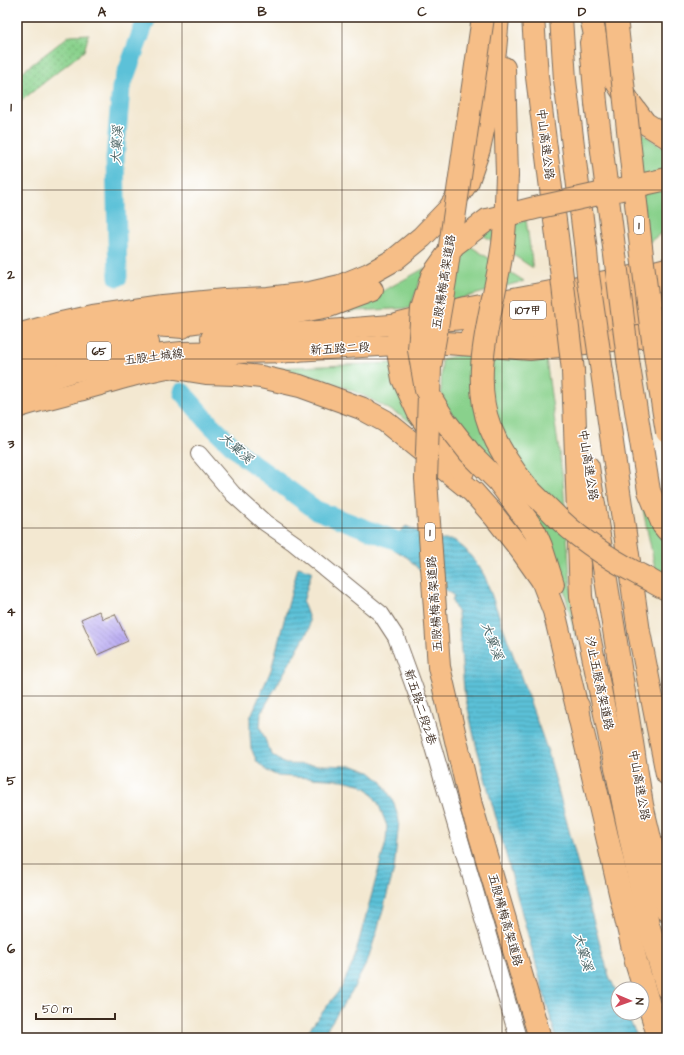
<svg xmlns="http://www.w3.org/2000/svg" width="684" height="1055" font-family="'Architects Daughter','LXGW WenKai TC',sans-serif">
  <defs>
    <pattern id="park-dots" width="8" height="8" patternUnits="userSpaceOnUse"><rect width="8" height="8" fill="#89d18c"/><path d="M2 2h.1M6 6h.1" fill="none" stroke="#71aa72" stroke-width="1.8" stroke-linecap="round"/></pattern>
    <pattern id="water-rules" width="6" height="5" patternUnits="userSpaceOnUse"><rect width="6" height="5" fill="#5bc1d8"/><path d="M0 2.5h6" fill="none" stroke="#4c9daf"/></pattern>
    <pattern id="building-back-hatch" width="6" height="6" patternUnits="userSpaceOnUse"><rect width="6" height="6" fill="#bbadf3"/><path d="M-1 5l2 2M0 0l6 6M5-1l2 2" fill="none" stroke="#998dc4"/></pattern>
  </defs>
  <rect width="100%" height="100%" fill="#fff"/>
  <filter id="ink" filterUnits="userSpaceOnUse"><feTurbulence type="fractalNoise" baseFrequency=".025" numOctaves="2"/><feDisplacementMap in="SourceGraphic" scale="8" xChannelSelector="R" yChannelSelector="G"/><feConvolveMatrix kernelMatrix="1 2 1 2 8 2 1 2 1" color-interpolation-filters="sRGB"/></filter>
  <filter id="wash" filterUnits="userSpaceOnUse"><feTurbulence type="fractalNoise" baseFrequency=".012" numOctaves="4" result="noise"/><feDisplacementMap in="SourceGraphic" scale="16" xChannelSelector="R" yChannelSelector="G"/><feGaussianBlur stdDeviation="0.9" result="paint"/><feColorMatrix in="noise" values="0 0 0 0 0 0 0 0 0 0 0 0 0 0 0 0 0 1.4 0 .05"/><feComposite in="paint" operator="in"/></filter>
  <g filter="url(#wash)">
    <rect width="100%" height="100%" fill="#f3e8d1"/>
    <g fill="#89d18c" stroke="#627e55">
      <polygon points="633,124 653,141 667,150 667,227 660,234 648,243"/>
      <polygon points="526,220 533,268 483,235 496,228"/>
      <polygon points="470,246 524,281 448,302 457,256"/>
      <polygon points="425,268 410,308 322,313 359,302 385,290"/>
      <polygon points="543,338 563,480 569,563 577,647 565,592 547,535 446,406 441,391 442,359"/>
      <path d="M393,363l29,66c-29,-18 -59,-36 -92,-47 -19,-6 -38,-10 -57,-14z"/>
      <polygon points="639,490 657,530 664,544 667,548 667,626"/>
    </g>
    <polygon fill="url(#park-dots)" stroke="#627e55" points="89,34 84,51 17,104 17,76 70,35"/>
    <g fill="url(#water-rules)" stroke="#4b767b">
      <polygon points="406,526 438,540 454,540 466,550 480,568 485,577 548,752 587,898 609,976 618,995 618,1013 626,1013 638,1038 556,1038 475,741 464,690 458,614 452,601 454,596 425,576 408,558 395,550 392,539"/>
      <polygon points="298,567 312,571 303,602 309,619 309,629 261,713 260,727 271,754 285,764 354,766 370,772 382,782 394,803 399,821 394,870 377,931 367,962 352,991 327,1029 325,1038 305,1038 308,1031 341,988 353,963 386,842 387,826 378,803 370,791 359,784 343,780 278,776 267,771 257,762 251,748 250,735 250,718 271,670"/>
    </g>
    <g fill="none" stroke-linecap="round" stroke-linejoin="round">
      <g stroke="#5bc1d8" stroke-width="19">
        <polyline points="118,277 115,158 121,88 147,17"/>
        <polyline points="182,392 210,424 244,457 316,510 416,548"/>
      </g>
    </g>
    <g id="blocks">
      <polygon fill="url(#building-back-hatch)" points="99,611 103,619 115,614 128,641 97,655 81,619"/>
    </g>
  </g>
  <g filter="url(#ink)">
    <use href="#blocks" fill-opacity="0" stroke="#7b6c5d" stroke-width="1"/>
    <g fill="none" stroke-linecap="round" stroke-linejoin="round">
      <g stroke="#7b6c5d" stroke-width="18">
        <polyline id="minor" points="199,454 233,494 264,522 294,543 381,614 396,637 421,706 518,1038"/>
      </g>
      <g stroke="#7b6c5d" stroke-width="22">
        <g id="major">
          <polyline points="277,332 293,333 464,319 529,310 663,294"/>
          <polyline points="470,337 667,311"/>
          <polyline points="279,353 295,351 412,344"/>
          <path d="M17,354c19,-9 41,-14 62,-18 36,-8 67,-12 104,-8"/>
          <path d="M17,408c20,-7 41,-11 62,-17 35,-10 70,-21 106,-26"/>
        </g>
      </g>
      <g stroke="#7b6c5d" stroke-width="24">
        <g id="highway">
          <polyline points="533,17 537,77 560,260"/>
          <polyline points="561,17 565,80 586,251"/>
          <polyline points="591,17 598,49 612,75 630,103 645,123 667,137"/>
          <polyline points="591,43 596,103"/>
          <polyline points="504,68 507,175"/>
          <polyline points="656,294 667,290"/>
          <polyline points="167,326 222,318 287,314 329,306 372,290"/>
          <polyline points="17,335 57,324 93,316 162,306 224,300 268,298 310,293 340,286 369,274 394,260 422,237 449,209 468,181 479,149 487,112 495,51 498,17"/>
          <polyline points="212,338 293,333"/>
          <polyline points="432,342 530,349 667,334"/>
          <polyline points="600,358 639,632 667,774"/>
          <polyline points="169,367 206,373 234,374 261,377 300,386 361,408 385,421 473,492 495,517 521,550 542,580 554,611 580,720"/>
          <polyline points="629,367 649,491 663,525 667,530"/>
          <polyline points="573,371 581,597 648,924 667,988"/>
          <polyline points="17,373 33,367 117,347 148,343"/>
          <polyline points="17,388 72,371 144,357 182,353 295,351"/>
          <polyline points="588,467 642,805 667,910"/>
          <polyline points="463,471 440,444 419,414 403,379 397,346 400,324 465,308 643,275 667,269"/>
          <polyline points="526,519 535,532 541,546 553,584"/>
          <polyline points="578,706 580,720 636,962 659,1038"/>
        </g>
      </g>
      <use href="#minor" stroke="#fff" stroke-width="16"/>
      <use href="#major" stroke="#f6be87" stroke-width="20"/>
      <use href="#highway" stroke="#f6be87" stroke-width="22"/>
      <g stroke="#7b6c5d" stroke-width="24" stroke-linecap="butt">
        <g id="highway-bridge">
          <polyline points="483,17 445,281 430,367 426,479 439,667 471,805 540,1038"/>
          <path d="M616,17c15,139 28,278 51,415"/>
          <polyline points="596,103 629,367"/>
          <path d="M507,175c-1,23 -1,46 -4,69 -7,57 -35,127 -13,183 8,20 22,42 36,59 8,9 17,17 26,26 25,26 56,46 88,63 9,4 18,11 27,14"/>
          <polyline points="586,251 588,275 600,358"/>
          <polyline points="560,260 573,371"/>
          <polyline points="526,519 498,481 470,453 445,421 426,390 419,350 422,309 432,276 454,245 487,220 535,208 667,179"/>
        </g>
      </g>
      <use href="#highway-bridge" stroke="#f6be87" stroke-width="22"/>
    </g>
  </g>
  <path fill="none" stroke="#3b2a1e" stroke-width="1" stroke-opacity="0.55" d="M182,17v1021M342,17v1021M502,17v1021M17,190h650M17,359h650M17,528h650M17,696h650M17,864h650"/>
  <g text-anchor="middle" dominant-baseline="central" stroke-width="3" stroke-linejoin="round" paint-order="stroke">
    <g fill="#fff" stroke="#766a62" stroke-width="1">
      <rect x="634" y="216" width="10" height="18" rx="3"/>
      <rect x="510" y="301" width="36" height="18" rx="3"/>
      <rect x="87" y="342" width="24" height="18" rx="3"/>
      <rect x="425" y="523" width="10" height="18" rx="3"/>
    </g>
    <g font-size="11" font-weight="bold" fill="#3b2a1e">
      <text x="639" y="225">1</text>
      <text x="528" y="310">107甲</text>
      <text x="99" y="351">65</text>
      <text x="430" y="532">1</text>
    </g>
    <g font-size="12" fill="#3b2a1e" stroke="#fff">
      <text transform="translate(545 144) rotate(83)">中山高速公路</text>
      <text transform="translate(444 282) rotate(-81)">五股楊梅高架道路</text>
      <text transform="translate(340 349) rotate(-3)">新五路二段</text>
      <text transform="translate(154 357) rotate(-7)">五股土城線</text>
      <text transform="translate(588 465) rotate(81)">中山高速公路</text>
      <text transform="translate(435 604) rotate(-94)">五股楊梅高架道路</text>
      <text transform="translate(599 683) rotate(78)">汐止五股高架道路</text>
      <text transform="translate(420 707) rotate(72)">新五路二段2巷</text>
      <text transform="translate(639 785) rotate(80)">中山高速公路</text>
      <text transform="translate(505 920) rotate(74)">五股楊梅高架道路</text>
    </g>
    <g font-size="13" font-style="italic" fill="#465f5f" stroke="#fff">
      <text transform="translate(117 145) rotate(-87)">大窠溪</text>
      <text transform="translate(236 448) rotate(42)">大窠溪</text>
      <text transform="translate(492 641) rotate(69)">大窠溪</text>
      <text transform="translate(583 952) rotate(74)">大窠溪</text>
    </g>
  </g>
  <rect width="684" height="1055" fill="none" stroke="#fff" stroke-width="44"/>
  <g transform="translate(630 1001) rotate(92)"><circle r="19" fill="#ffffff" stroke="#b1aaa5"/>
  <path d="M0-3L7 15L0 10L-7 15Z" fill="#d1495b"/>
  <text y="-6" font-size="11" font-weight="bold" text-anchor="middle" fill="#3b2a1e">N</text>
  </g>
  <path d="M36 1013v6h79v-6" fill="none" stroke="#3b2a1e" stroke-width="2"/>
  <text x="42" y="1013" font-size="12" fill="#3b2a1e" stroke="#ffffff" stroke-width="3" paint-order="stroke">50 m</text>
  <rect x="22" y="22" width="640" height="1011" fill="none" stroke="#3b2a1e" stroke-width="1.5"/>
  <g font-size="13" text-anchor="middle" font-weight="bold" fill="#3b2a1e">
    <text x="102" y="16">A</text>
    <text x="262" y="16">B</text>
    <text x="422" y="16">C</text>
    <text x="582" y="16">D</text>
    <text x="11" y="111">1</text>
    <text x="11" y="279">2</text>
    <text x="11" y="448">3</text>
    <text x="11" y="616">4</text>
    <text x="11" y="785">5</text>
    <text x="11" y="953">6</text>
  </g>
</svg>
